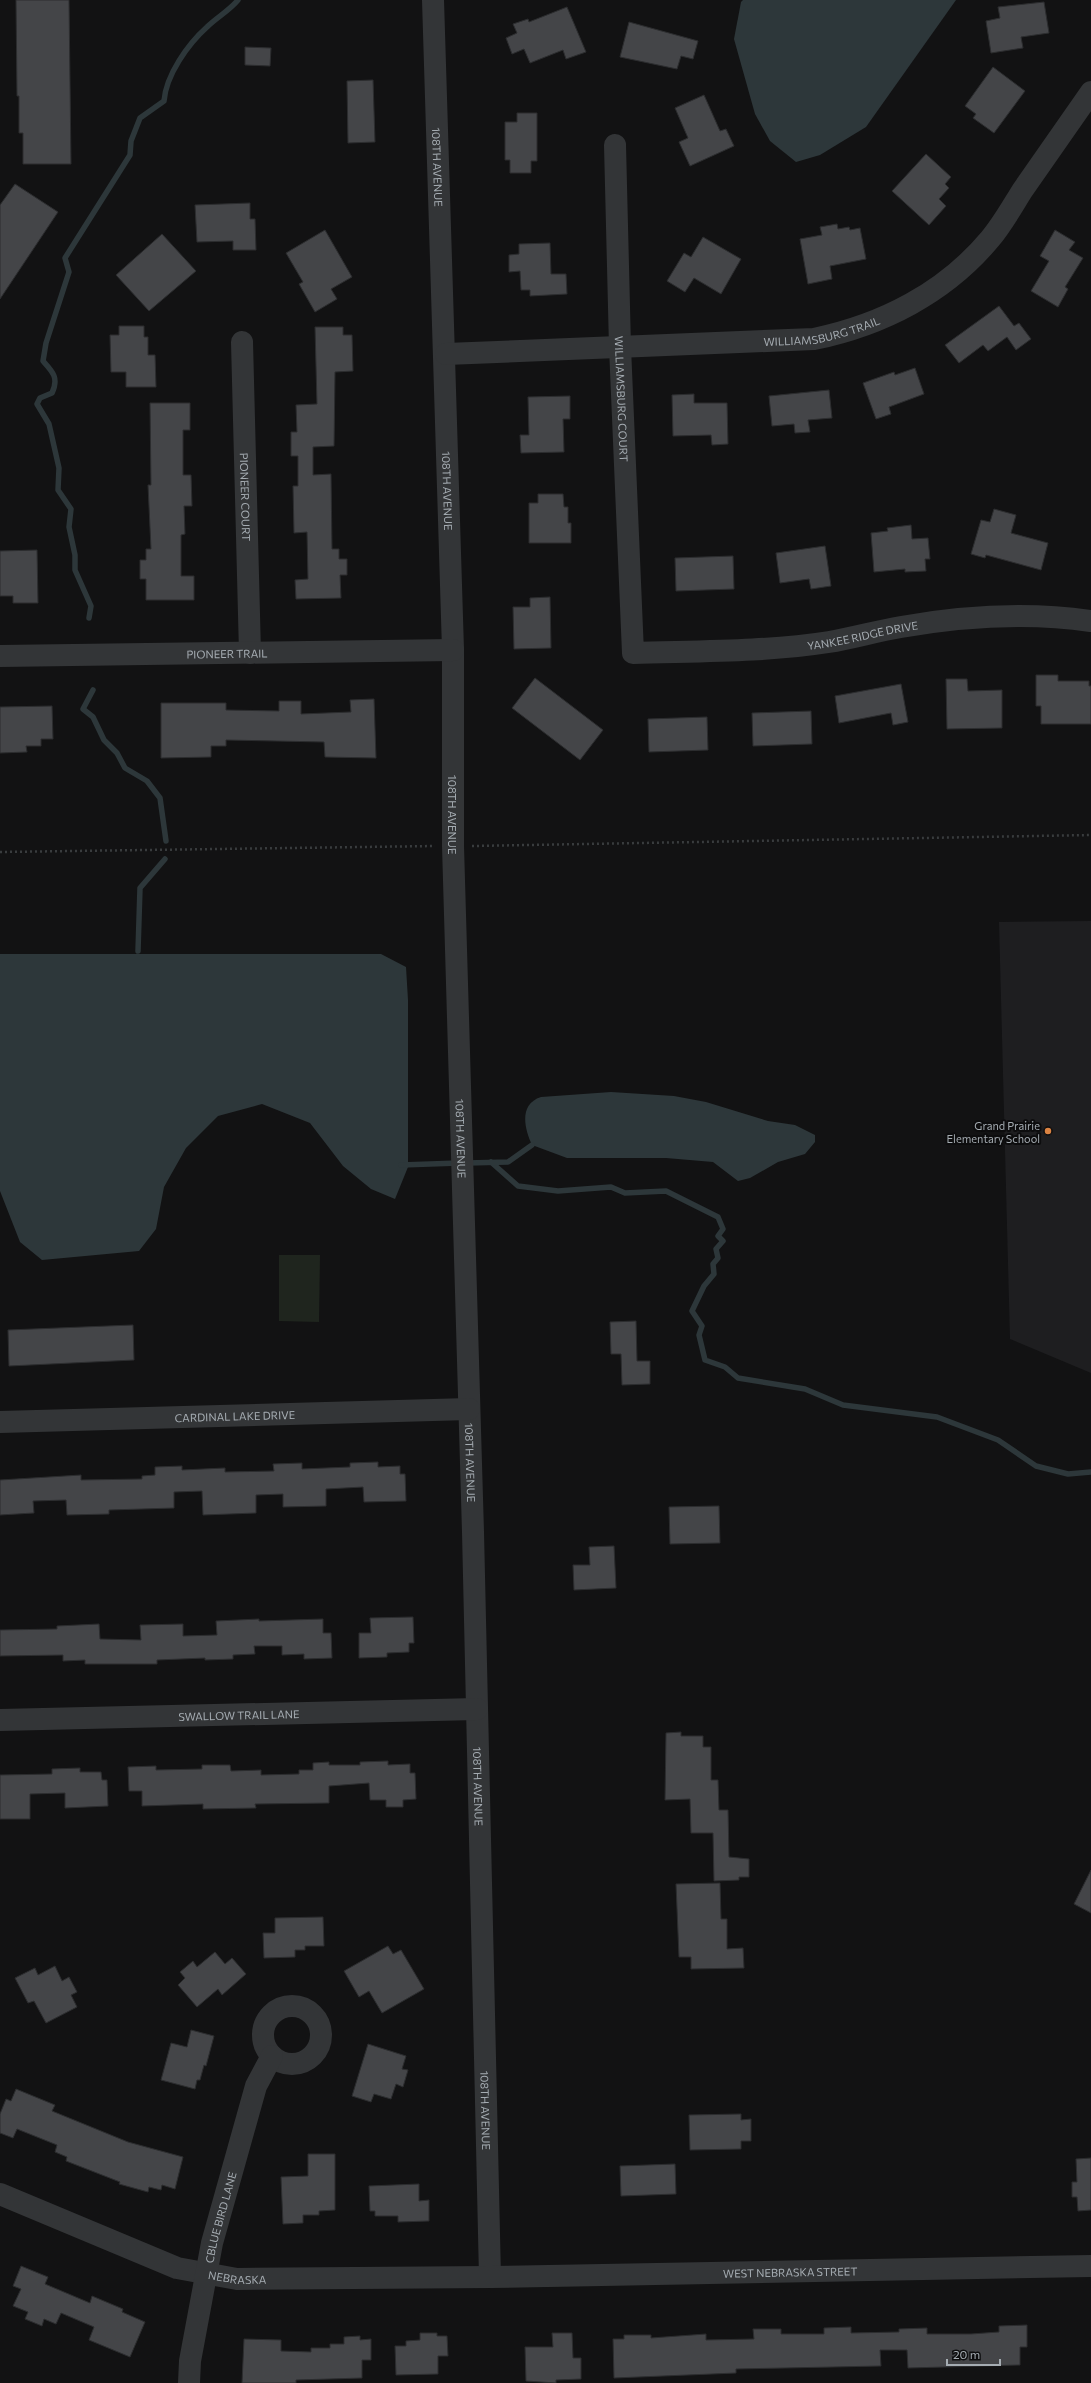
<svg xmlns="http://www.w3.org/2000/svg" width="1091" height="2383" font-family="Commissioner,sans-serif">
  <rect width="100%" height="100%" fill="#121213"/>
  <polygon fill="#1e1e20" points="1091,921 1091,1373 1010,1339 999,922"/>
  <polygon fill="#1f251e" points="279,1255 320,1255 319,1322 279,1321"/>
  <g fill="#2d373a">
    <polygon points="743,0 956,0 866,127 820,155 796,162 770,141 755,114 734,39 741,2"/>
    <polygon points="0,954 381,954 406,967 408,1000 408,1167 395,1199 371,1189 343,1166 310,1123 262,1104 218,1116 186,1148 164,1187 156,1229 139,1251 42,1260 20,1242 0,1191"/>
    <path d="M611,1092l63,4 32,6 62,19 27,4 20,10v7l-10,12 -27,8 -28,16 -12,3 -25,-19 -47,-4h-99l-35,-13c-8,-17 -13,-41 9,-48z"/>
  </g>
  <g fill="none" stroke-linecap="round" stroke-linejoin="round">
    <g stroke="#2d373a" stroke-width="5.5">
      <path d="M89,618l2,-12 -16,-36v-15l-6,-28 2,-18 -13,-19 1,-22 -10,-44 -12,-20 3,-6 12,-5c7,-15 1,-21 -9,-32l3,-18 23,-71 -4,-14 65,-103 1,-14 9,-23 24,-17c2,-26 24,-57 43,-74 10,-10 22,-16 31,-27"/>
      <polyline points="93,690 83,709 93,717 104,740 117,753 125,768 147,781 160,798 166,841"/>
      <polyline points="138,951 140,888 165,859"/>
      <polyline points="491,1162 518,1186 558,1191 611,1187 625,1193 666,1191 718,1217 723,1229 718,1236 723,1241 716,1249 718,1258 713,1264 714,1274 704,1286 692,1311 702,1326 699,1335 705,1360 725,1367 738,1378 805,1389 843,1405 937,1417 998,1440 1036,1466 1068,1474 1091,1472"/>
      <polyline points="467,1163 508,1162 532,1145"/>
      <polyline points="401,1165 459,1163"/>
    </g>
  </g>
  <g fill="#444548" stroke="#2c2d2f">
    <polygon points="16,0 69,0 71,164 23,164 23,133 19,133 19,96 17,96"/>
    <polygon points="1044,2 1049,33 1021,37 1023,48 991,53 986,21 1000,18 998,7"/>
    <polygon points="567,7 586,52 566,59 563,50 530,63 524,49 512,54 506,38 517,33 513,24 528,19 529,22"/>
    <polygon points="629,22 698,41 693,59 681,56 677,69 620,57"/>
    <polygon points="245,47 271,48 270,66 245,65"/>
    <polygon points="993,67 1025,91 994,133 973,118 976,114 965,106"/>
    <polygon points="373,80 375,142 348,143 347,81"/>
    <polygon points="704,95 720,131 726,129 734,146 690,166 679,142 688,138 675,108"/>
    <polygon points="517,113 537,113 537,161 531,161 531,173 510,173 510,160 505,160 505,122 517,122"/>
    <polygon points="926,154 951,177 945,184 949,188 939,199 946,206 929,225 892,191"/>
    <polygon points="15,184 58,212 0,299 0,205"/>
    <polygon points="250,203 250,219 255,219 256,250 233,250 233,241 197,242 195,205"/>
    <polygon points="837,224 838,229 849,227 850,230 860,228 866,259 830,266 832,279 808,284 800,239 822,235 820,227"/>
    <polygon points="325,230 352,277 331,289 337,299 315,312 299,284 303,282 286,253"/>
    <polygon points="1055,230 1075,242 1069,250 1083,258 1065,287 1068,289 1058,307 1031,291 1049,261 1040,256"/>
    <polygon points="162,234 196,271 149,311 116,275"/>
    <polygon points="703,237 741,259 721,294 694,278 685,292 667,281 684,253 691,257"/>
    <polygon points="550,243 551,274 566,274 567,294 530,296 530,290 521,290 520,271 509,272 509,255 519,254 519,244"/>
    <polygon points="999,306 1014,326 1019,323 1031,339 1016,350 1007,337 988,351 983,345 959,363 945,345"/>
    <polygon points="119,326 144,326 144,337 148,337 148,355 155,355 156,387 126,387 126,372 111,372 110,335 119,335"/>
    <polygon points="315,327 343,327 343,335 352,335 353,371 335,372 334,446 313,447 313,475 331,474 332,549 339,549 339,559 347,559 347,575 340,575 341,598 296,599 295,580 308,579 307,532 294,533 293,486 298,486 298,456 291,456 291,432 297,432 296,405 317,404"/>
    <polygon points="915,368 924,394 889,407 891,414 876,419 863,383 894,372 895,375"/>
    <polygon points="829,390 832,418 808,420 810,432 795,433 794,424 772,426 769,396"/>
    <polygon points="694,394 694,403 727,403 728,444 712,445 711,435 673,436 672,395"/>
    <polygon points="570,396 570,419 563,419 564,452 521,453 520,435 529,435 528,397"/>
    <polygon points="150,403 190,403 190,430 183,430 183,475 191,475 192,506 184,506 185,534 181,535 181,576 194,576 194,600 146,600 146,579 140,579 140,560 146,560 146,549 151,549 148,485 151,485"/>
    <polygon points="538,494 563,494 564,507 568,507 568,523 571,523 571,543 529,543 529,503 538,503"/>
    <polygon points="994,509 1016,515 1011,533 1048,543 1041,570 986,555 985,558 971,554 981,520 990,522"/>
    <polygon points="911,525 912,539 928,538 930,559 925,559 926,571 905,572 905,569 874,572 871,533 888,531 887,528"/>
    <polygon points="825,546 831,586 811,589 809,579 780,583 776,553"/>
    <polygon points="37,550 38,603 13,603 13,596 0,596 0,551"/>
    <polygon points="733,556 734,589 676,591 675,558"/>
    <polygon points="550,597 551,648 514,649 513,607 530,607 530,598"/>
    <polygon points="1036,675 1058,675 1058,681 1089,681 1089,686 1091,686 1091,724 1041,724 1041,706 1036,706"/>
    <polygon points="535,678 603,730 580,760 512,708"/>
    <polygon points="946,679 967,679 968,691 1002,690 1002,728 947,729"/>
    <polygon points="901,684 908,722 893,725 891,713 839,723 835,696"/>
    <polygon points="374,699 376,758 325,757 324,742 226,740 226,746 211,746 211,757 161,758 161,703 226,703 226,710 279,711 279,701 301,701 301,714 351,712 350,700"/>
    <polygon points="52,706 53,739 41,739 41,746 26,746 27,752 0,753 0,707"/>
    <polygon points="811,711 812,744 753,746 752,713"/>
    <polygon points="707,717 708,750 649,752 648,719"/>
    <polygon points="636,1321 637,1361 650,1361 650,1384 622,1385 621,1354 611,1354 610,1322"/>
    <polygon points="133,1325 134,1360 9,1366 8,1330"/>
    <polygon points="378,1462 378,1467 400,1466 400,1474 405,1474 406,1501 364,1502 363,1487 326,1489 326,1506 283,1507 283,1494 256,1495 256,1513 203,1515 202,1491 174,1492 174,1508 109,1510 109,1514 67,1515 66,1500 33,1501 34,1513 0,1515 0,1480 81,1475 81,1480 142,1479 142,1476 155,1475 155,1467 182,1466 182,1470 225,1468 225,1472 274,1471 273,1464 302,1463 302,1469 350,1467 350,1463"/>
    <polygon points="719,1506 720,1543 670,1544 669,1507"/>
    <polygon points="614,1546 616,1588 574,1590 573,1565 590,1565 589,1547"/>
    <polygon points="413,1617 414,1643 409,1643 409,1652 387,1653 387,1657 359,1658 359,1633 371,1633 370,1618"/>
    <polygon points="259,1619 259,1621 323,1619 323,1633 331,1633 332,1658 304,1659 304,1654 282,1655 282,1646 254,1646 255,1654 233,1655 233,1659 205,1660 205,1658 157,1660 157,1664 85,1664 85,1660 63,1661 63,1655 0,1656 0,1630 57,1629 57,1626 99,1624 100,1639 141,1640 140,1625 183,1624 183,1636 217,1635 216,1621"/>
    <polygon points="681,1732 681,1736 703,1736 703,1747 711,1747 711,1780 718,1780 719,1810 728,1810 729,1857 749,1859 749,1877 739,1877 739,1880 714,1881 713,1833 691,1833 690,1799 665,1800 666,1733"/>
    <polygon points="388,1761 388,1765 410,1764 410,1773 415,1773 416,1799 403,1800 403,1807 386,1807 386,1800 370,1800 369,1783 329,1786 329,1803 255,1804 256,1808 203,1809 203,1804 142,1806 142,1791 129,1791 128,1767 156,1766 156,1770 202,1769 202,1765 230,1765 231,1771 261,1770 261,1775 299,1774 299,1770 313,1770 313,1763 329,1762 329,1765 360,1765 360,1762"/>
    <polygon points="80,1768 80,1772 101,1772 102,1780 107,1780 108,1806 65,1808 65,1793 30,1794 30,1819 0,1819 0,1775 52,1774 52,1769"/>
    <polygon points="1091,1870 1091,1913 1074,1904"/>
    <polygon points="720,1883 721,1919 727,1919 727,1949 743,1948 744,1968 691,1969 691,1957 679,1957 676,1884"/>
    <polygon points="323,1917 324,1946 305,1946 305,1950 295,1950 295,1957 264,1958 263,1933 275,1933 275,1918"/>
    <polygon points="388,1946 393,1954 401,1950 424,1989 382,2013 369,1991 359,1997 344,1971"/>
    <polygon points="215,1952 225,1964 232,1958 246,1974 222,1995 218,1989 197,2007 178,1985 185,1978 180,1972 193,1961 197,1967"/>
    <polygon points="55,1966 62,1981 69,1977 77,1992 71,1995 77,2007 46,2023 34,2001 28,2003 15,1978 35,1968 38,1975"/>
    <polygon points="191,2030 214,2036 206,2066 204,2065 200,2080 197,2080 195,2089 161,2080 171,2043 187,2047"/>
    <polygon points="368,2044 406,2056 402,2069 408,2070 403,2087 396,2084 391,2099 374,2094 371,2102 352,2096"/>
    <polygon points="16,2089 55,2105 52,2111 128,2142 183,2157 175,2189 162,2185 161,2190 149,2187 148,2192 119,2184 120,2182 66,2161 67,2157 55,2152 57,2145 17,2129 13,2138 0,2133 0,2114 6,2099 11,2101"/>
    <polygon points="741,2114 741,2120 751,2119 751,2141 741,2141 741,2149 690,2150 689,2115"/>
    <polygon points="308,2154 335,2154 335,2210 319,2211 319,2215 303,2215 303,2223 283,2224 281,2177 308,2176"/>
    <polygon points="1091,2158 1091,2210 1078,2211 1077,2197 1072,2197 1072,2182 1077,2182 1076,2159"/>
    <polygon points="675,2164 676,2194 621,2196 620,2166"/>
    <polygon points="419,2184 419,2201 429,2200 429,2221 398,2222 398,2216 375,2216 375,2211 370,2211 369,2186"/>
    <polygon points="21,2266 48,2277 45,2284 90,2303 92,2296 123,2309 122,2312 145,2322 130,2357 89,2340 94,2327 61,2313 56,2324 44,2319 42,2326 25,2319 28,2312 13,2306 21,2289 13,2286"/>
    <polygon points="1027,2325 1027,2347 1020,2347 1020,2365 908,2368 907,2350 880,2350 881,2366 736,2369 736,2373 614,2378 613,2339 624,2339 624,2335 651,2335 651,2338 706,2334 706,2340 754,2339 753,2329 781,2329 781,2334 824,2334 824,2328 851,2327 851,2333 899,2332 899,2329 927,2328 927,2334 971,2334 999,2332 999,2326"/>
    <polygon points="420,2333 437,2333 437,2336 447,2336 448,2356 438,2356 438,2374 396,2375 395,2346 406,2346 406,2341 420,2340"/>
    <polygon points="552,2333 572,2333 573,2358 581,2358 581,2379 556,2380 556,2383 526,2381 525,2347 553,2347"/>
    <polygon points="360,2336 360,2340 371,2339 371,2360 362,2360 362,2378 296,2380 296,2383 242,2383 244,2339 281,2340 281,2351 311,2352 311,2348 330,2348 330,2344 344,2344 344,2337"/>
  </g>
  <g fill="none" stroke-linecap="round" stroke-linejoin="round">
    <g stroke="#393c3e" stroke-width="2.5" stroke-dasharray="2 3" stroke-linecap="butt">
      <polyline points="472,846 1091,835"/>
      <polyline points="0,852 435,846"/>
    </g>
    <g stroke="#333537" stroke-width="22">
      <path id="s1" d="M433,0l20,650v196l20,686 17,745"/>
      <path id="s2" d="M615,145l5,202 13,306c65,-2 132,-1 196,-11 24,-4 48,-11 72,-15 63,-11 127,-15 190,-6"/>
      <path id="s3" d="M242,342l8,311"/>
      <path id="s4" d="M446,354l368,-15c68,-14 131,-46 176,-100 12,-14 22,-32 32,-48 23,-33 46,-66 69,-99"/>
      <path id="s5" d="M0,656l453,-6"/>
      <path id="s6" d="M0,1422l469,-13"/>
      <path id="s7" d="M0,1720l477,-11"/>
      <circle cx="292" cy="2035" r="29"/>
      <path id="s8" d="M0,2194l177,74 60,11 253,-2 601,-11"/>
      <path id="s9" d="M189,2383l1,-22 22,-118 44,-157 16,-30"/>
    </g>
  </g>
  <circle fill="#db8342" stroke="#0d0d0e" stroke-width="1.5" cx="1048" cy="1131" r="4"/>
  <g text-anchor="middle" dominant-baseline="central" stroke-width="4" stroke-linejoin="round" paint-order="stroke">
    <g font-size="11" fill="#a5acb2" stroke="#0d0d0e">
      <text stroke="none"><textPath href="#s1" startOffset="167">108TH AVENUE</textPath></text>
      <text stroke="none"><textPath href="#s4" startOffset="377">WILLIAMSBURG TRAIL</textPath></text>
      <text stroke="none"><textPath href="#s2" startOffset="254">WILLIAMSBURG COURT</textPath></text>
      <text stroke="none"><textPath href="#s1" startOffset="491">108TH AVENUE</textPath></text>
      <text stroke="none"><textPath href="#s3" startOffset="155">PIONEER COURT</textPath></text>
      <text stroke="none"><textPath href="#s2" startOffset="739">YANKEE RIDGE DRIVE</textPath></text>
      <text stroke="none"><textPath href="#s5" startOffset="227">PIONEER TRAIL</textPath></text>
      <text stroke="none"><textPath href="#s1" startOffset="815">108TH AVENUE</textPath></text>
      <text stroke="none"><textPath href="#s1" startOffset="1139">108TH AVENUE</textPath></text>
      <text stroke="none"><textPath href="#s6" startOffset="235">CARDINAL LAKE DRIVE</textPath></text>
      <text stroke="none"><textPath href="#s1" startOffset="1463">108TH AVENUE</textPath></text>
      <text stroke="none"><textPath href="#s7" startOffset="239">SWALLOW TRAIL LANE</textPath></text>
      <text stroke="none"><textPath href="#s1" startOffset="1787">108TH AVENUE</textPath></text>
      <text stroke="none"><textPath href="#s1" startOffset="2111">108TH AVENUE</textPath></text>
      <text stroke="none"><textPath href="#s9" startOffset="169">CBLUE BIRD LANE</textPath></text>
      <text stroke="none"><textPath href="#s8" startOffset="806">WEST NEBRASKA STREET</textPath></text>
      <text stroke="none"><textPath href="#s8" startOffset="253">NEBRASKA</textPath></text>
    </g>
    <g font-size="11" fill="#a5acb2" stroke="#0d0d0e" text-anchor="end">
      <text x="1040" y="1125">Grand Prairie<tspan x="1040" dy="13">Elementary School</tspan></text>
    </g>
  </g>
  <path d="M947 2359v6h53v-6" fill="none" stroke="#a5acb2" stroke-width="2"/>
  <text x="953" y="2359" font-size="12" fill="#a5acb2" stroke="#0d0d0e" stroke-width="3" paint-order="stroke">20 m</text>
</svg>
